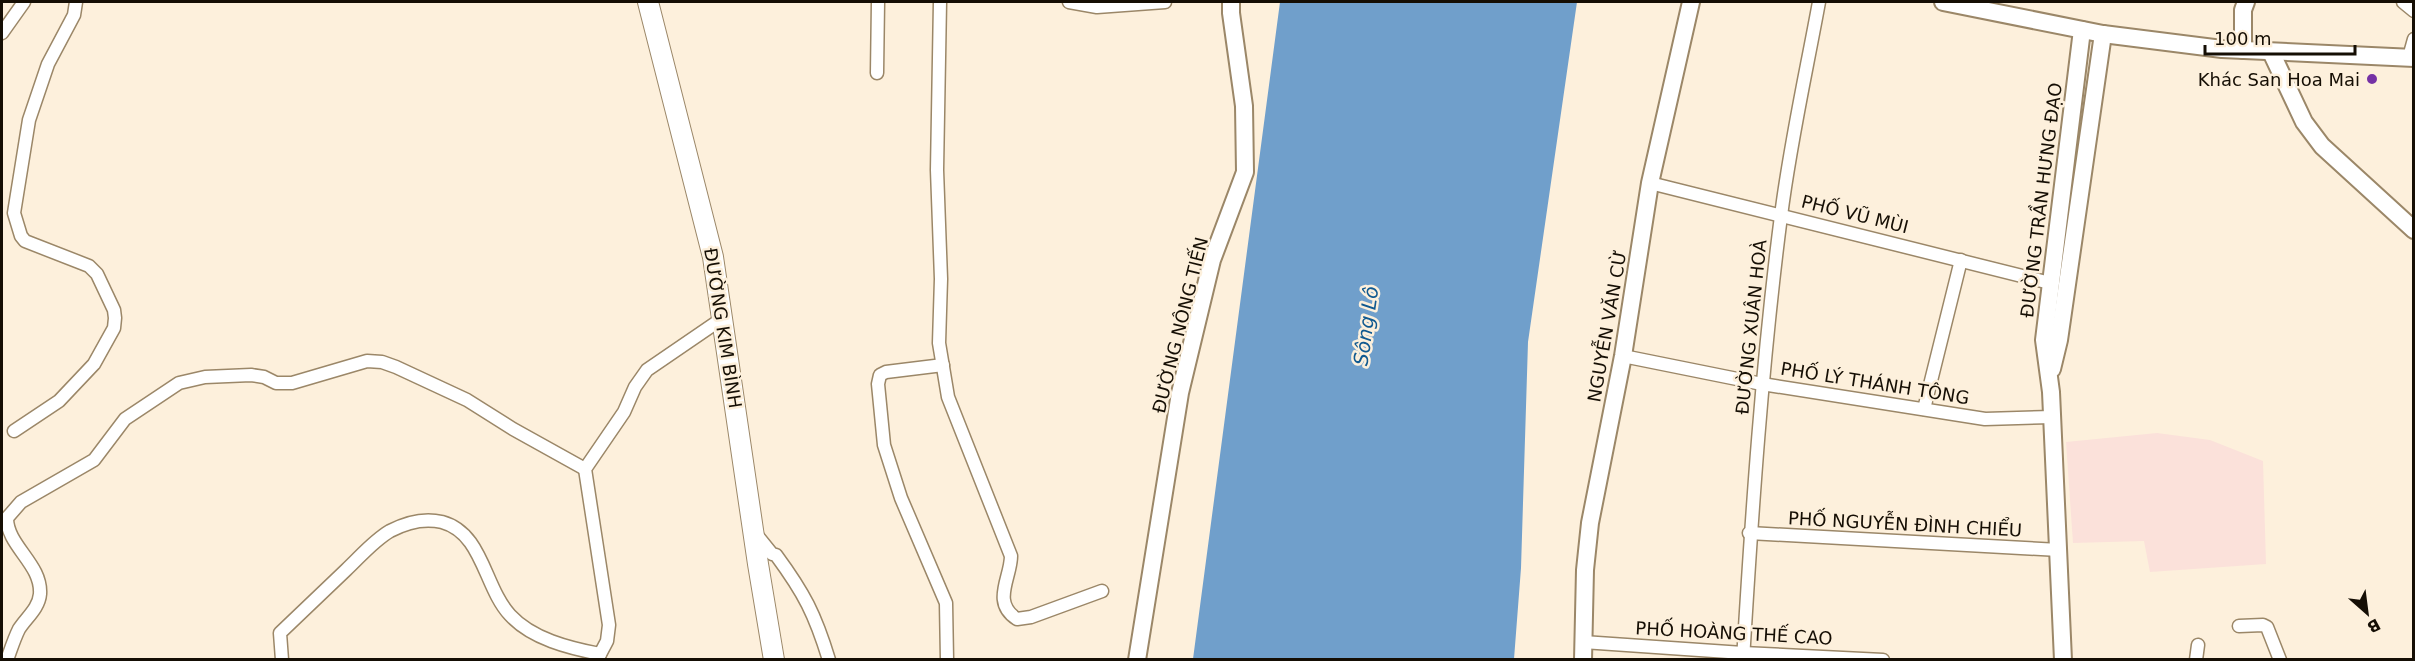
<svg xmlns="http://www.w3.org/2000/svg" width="2415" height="661" font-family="'DejaVu Sans',sans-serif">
  <rect width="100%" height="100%" fill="#fdf0dc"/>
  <polygon fill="#fbe1da" points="2157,433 2210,440 2263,461 2266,564 2150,572 2144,541 2073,543 2066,442"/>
  <polygon fill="#709fcb" points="1280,2 1577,2 1528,342 1521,568 1514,659 1193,659"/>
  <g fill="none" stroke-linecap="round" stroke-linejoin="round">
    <g stroke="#9b8768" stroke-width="15">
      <g id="street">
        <path d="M940,2l-3,168 4,109 -2,64 9,54 63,159c0,22 -20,46 6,63l14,-2 71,-26"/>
        <polyline points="1069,2 1097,7 1165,2"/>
        <polyline points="2403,2 2414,11"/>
        <polyline points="2,33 24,2"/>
        <polyline points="2409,57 2414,39"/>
        <polyline points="877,73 878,2"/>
        <polyline points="1650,183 2050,283"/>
        <polyline points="1623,356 1762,384 1985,419 2052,417"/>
        <polyline points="943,365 886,372 880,375 878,384 884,445 901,498 946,603 947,660"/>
        <polyline points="1924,409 1961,260"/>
        <polyline points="14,431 59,401 94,364 114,328 115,318 114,310 97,274 89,266 25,241 21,236 14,213 29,120 48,64 74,15 76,2"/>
        <path d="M755,533l17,21 4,1c28,38 39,59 53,105"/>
        <polyline points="1749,533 2059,550"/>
        <polyline points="2239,626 2263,625 2267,627 2280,660"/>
        <polyline points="1583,642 1743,653 1883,660"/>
        <path d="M7,660c4,-11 7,-21 12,-31 7,-11 20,-21 21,-35 2,-30 -33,-48 -33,-76l14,-16 73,-42 31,-41 54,-36 26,-6 46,-2 13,2 12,6h16l75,-22 15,1 14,5 71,33 46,29 72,40"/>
        <path d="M282,660l-2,-27c22,-21 44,-42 66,-63 14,-13 27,-29 44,-39 17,-9 35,-13 52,-9 41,11 42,65 68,93 22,24 59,33 90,39"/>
        <polyline points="597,660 607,641 609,625 585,469 624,412 635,387 647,370 723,318"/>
        <path d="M1743,660c9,-149 19,-297 38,-444 9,-72 25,-143 38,-214"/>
        <polyline points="2196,660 2198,645"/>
      </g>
    </g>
    <g stroke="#9b8768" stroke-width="20">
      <g id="secondary">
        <polyline points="1943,2 2103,34 2222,49 2414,58"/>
        <polyline points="2243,50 2243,10 2246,2"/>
        <polyline points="2271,52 2304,122 2322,146 2414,230"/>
        <polyline points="2052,369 2059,340 2103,34"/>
        <polyline points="1137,660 1180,393 1212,260 1245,172 1244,106 1231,13 1231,2"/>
        <polyline points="1583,660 1585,570 1590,523 1623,356 1650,183 1691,2"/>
        <polyline points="2063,660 2051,392 2044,340 2082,30"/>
      </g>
    </g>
    <g stroke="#9b8768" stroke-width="22">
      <polyline id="primary" points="648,2 713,257 758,564 774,660"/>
    </g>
    <use href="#street" stroke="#fff" stroke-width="12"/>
    <use href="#secondary" stroke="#fff" stroke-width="16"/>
    <use href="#primary" stroke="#fff" stroke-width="20"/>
  </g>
  <circle fill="#7531a5" stroke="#fdf0dc" stroke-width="2" cx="2372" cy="79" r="6"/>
  <g text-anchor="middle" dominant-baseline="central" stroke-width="5" stroke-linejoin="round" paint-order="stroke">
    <g font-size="18" fill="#150e04" stroke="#fdf0dc" text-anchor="end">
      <text x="2360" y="79">Khác San Hoa Mai</text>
    </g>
    <g font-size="18" fill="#150e04" stroke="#fdf0dc">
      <text transform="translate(2041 200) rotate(-83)">ĐƯỜNG TRẦN HƯNG ĐẠO</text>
      <text transform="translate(1855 214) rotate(14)">PHỐ VŨ MÙI</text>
      <text transform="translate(1180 325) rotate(-76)">ĐƯỜNG NÔNG TIẾN</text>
      <text transform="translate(1607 326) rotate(-80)">NGUYỄN VĂN CỪ</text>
      <text transform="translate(1751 327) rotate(-84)">ĐƯỜNG XUÂN HOÀ</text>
      <text transform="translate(723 328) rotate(81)">ĐƯỜNG KIM BÌNH</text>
      <text transform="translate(1875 383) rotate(9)">PHỐ LÝ THÁNH TÔNG</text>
      <text transform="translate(1905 524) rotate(3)">PHỐ NGUYỄN ĐÌNH CHIỂU</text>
      <text transform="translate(1734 633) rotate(3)">PHỐ HOÀNG THẾ CAO</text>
    </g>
    <g font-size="20" font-style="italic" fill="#105990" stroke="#fdf0dc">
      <text transform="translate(1366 326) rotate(-82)">Sông Lô</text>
    </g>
  </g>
  <rect width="2415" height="661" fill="none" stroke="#150e04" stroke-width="6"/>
  <g transform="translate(2367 613) rotate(152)" stroke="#fdf0dc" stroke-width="4.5" paint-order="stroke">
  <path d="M0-4.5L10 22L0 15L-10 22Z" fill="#150e04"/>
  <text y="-9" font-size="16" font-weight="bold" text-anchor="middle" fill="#150e04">B</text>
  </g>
  <path d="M2205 45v9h150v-9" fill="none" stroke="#150e04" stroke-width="3"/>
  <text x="2214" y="45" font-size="18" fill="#150e04" stroke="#fdf0dc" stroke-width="4.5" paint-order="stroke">100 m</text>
</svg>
